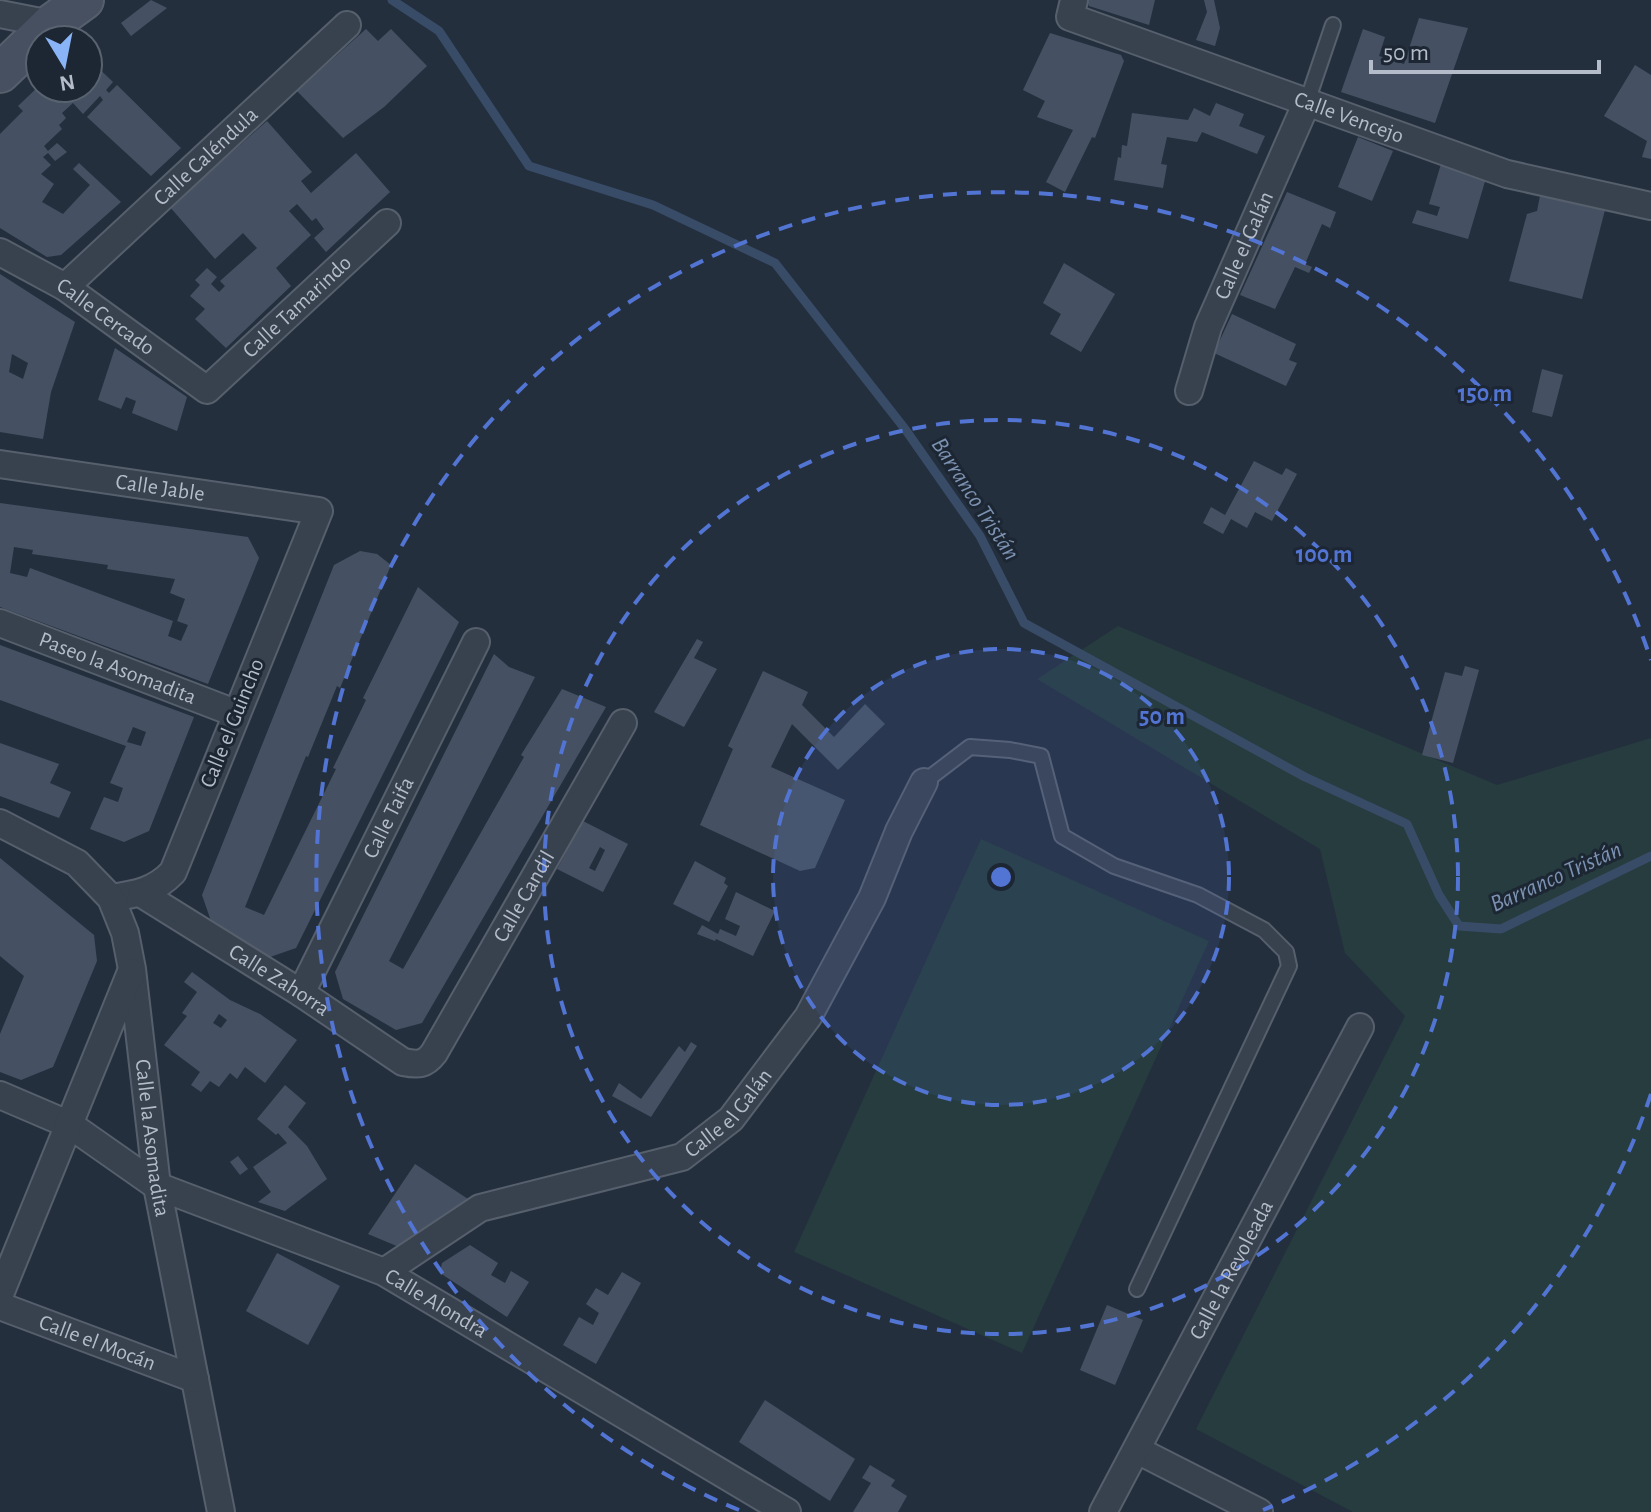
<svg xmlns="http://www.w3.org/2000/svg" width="1651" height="1512" font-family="'Alegreya Sans',sans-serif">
  <rect width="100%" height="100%" fill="#242f3e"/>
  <g fill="#263c3f">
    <polygon points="1118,626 1497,785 1651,738 1651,1512 1353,1512 1196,1429 1405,1016 1345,953 1320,849 1037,679"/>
    <polygon points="981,839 1209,941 1022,1353 794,1252"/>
  </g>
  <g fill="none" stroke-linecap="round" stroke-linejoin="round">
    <polyline stroke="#394c67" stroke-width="9" points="392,0 439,31 529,166 653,205 775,263 905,429 980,536 1024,623 1305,777 1407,824 1439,895 1459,926 1501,929 1651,856"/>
  </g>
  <g fill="#455162" fill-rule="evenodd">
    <polygon points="151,0 167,8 131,36 121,23"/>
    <polygon points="1087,0 1155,0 1149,25 1089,6"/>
    <polygon points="1204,0 1214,0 1220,28 1215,46 1196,40 1207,12"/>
    <polygon points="1419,18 1468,28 1435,123 1341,92 1363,29 1385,37 1379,56 1404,64"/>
    <polygon points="366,29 378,41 391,29 427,66 384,107 343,138 297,91"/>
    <polygon points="1050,33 1121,55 1124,61 1095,138 1092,137 1065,192 1046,182 1073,130 1037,117 1045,101 1023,90"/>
    <polygon points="88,58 113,82 106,90 109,93 117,85 181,148 151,176 87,117 103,100 100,96 83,114 73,103 62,113 66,118 59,125 62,129 44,146 48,151 57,143 67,152 55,161 48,153 43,157 51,165 41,174 54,184 42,202 63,214 90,185 73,169 79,163 121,202 61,255 47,257 0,228 0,134 23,111 18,106 40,85 40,88 88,88"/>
    <polygon points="1635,65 1651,75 1651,159 1642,157 1647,141 1604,116"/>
    <polygon points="1216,103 1244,114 1239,126 1265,136 1257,154 1202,132 1197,142 1167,137 1161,164 1167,165 1163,188 1114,180 1118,157 1121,158 1122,145 1127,146 1132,113 1188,120 1194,108 1210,116"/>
    <polygon points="267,121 312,172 301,181 311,193 356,153 390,192 326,252 314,238 324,229 316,218 312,221 297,204 289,211 311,235 276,268 291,286 226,348 195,319 205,309 190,296 200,285 195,280 207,268 217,277 211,284 219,292 225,286 220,281 257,248 243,233 215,259 170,207"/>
    <polygon points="1358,137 1393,151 1372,201 1338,187"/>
    <polygon points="1441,164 1486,178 1468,239 1412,223 1417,210 1437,216 1440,207 1429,204"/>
    <polygon points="1541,191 1605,210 1582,299 1509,281 1527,214 1537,211"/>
    <polygon points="1287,192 1336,212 1330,228 1322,224 1305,264 1312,267 1309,273 1295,267 1275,309 1240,295"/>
    <polygon points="1064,263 1115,294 1081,352 1050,334 1061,314 1043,303"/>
    <path d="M0,274l75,48 -24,70 -8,47 -43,-7zM12,354l16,9 -5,16 -14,-7z"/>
    <polygon points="1232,314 1296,344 1289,360 1297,363 1286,386 1214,353"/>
    <polygon points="115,348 187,397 177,431 132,413 136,401 126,397 121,409 98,400"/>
    <polygon points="1542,369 1563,375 1552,417 1532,412"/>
    <polygon points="1254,461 1282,475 1286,468 1297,474 1272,521 1255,512 1247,528 1231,519 1223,534 1203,523 1211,507 1225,515"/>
    <path d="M0,503l248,34 11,21 -51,126 -208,-77zM14,547l19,3 -1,4 76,11 -1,4 68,10 -5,14 15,6 -8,22 11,4 -7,16 -13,-5 5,-15 -143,-53 -3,9 -17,-4z"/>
    <polygon points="360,551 377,554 391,565 340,688 337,686 308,757 306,756 245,907 264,915 336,769 333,768 366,700 363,698 418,587 459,622 296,948 270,957 211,921 202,895 334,565"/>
    <polygon points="697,639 703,642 694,658 717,669 684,727 654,712"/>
    <path d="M0,645l194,72 -45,114 -25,11 -34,-13 14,-32 14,5 5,-14 -13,-5 16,-37 -126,-46zM133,727l13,5 -5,14 -14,-4z"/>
    <polygon points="494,654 509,667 535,677 389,961 403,969 524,757 521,755 562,689 606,707 422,1023 396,1030 343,999 335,972"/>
    <polygon points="1465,666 1479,670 1453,763 1422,755 1445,672 1462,676"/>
    <polygon points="763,671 808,692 802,705 834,737 865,704 885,724 838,770 792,724 771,767 845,800 815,868 800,871 700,825 733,749 728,746"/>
    <polygon points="0,743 59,764 50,783 71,792 59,818 0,796"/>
    <path d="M583,821l45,23 -25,48 -46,-23zM600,847l5,3 -10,21 -6,-3z"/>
    <polygon points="0,858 94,935 97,961 53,1067 21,1080 0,1072 0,1034 24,976 0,956"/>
    <polygon points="695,861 726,878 724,883 728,886 709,922 673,904"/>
    <polygon points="736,892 775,911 753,956 716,939 715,941 697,934 702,925 718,934 720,929 736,936 740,926 725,919"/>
    <path d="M192,972l38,28 30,14 37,26 -32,43 -20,-16 -8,12 -7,-6 -11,14 -9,-6 -9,11 -10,-7 9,-13 -36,-27 23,-29 -5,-3 15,-21 -13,-10zM219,1014l8,6 -6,8 -8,-5z"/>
    <polygon points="691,1042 697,1046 651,1117 612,1096 619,1083 641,1099 679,1046 685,1052"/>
    <polygon points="285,1085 306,1103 288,1127 307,1146 327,1179 285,1211 258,1202 271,1192 253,1167 287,1143 278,1133 276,1135 257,1119"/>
    <polygon points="238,1156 248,1169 240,1175 230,1162"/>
    <polygon points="415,1164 471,1201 399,1247 368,1234"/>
    <polygon points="470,1245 498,1263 491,1275 505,1283 511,1271 529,1282 507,1317 440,1273 442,1263"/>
    <polygon points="277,1253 340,1286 308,1345 246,1311"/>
    <polygon points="622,1272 641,1283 596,1364 563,1345 579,1317 593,1325 599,1313 586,1304 596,1288 608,1295"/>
    <polygon points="1107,1305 1143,1320 1115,1385 1080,1370"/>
    <polygon points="765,1400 855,1459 830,1501 739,1442"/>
    <polygon points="870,1465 895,1480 891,1486 907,1496 898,1512 853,1512 871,1483 862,1478"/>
  </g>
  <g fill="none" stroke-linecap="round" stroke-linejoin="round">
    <g stroke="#565f6c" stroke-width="18">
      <g id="lane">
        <polyline points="1307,102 1333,25"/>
        <polyline points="924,782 970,747 1010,750 1041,756 1062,836 1114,866 1198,895 1264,930 1286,952 1289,966 1137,1289"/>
      </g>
    </g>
    <g stroke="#565f6c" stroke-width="30">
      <g id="street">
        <path id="s1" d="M1074,0l-4,17 437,157 144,32"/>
        <polyline points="0,14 51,24"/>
        <path id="s2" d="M0,252l65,35 142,103 180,-167"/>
        <path id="s3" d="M65,287l282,-262"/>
        <path id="s4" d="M1189,391l19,-64 99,-225"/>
        <path id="s5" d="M0,464l319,47 -146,361c-18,19 -36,22 -62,26"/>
        <path id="s6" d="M0,623l235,90"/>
        <path id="s7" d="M0,823l77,40 34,35 14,35 7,36 25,217 64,326"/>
        <path id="s8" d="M142,894l159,99 102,69c15,3 22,3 31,-9l189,-330"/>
        <path id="s9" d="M301,993l175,-351"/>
        <path id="s10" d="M0,1095l70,30 87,61 227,86 403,240"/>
        <path id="s11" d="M384,1272l96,-64 202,-51 49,-38 77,-102 64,-119 27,-67 25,-49"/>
        <polyline points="0,1294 131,972"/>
        <path id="s12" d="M0,1306l195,73"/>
        <polyline points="1137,1450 1259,1512"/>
        <path id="s13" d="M1103,1512l257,-485"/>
      </g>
    </g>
    <g stroke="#565f6c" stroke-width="42">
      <polyline id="secondary" points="0,73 51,24 84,0"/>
    </g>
    <use href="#lane" stroke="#38414e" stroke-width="14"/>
    <use href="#street" stroke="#38414e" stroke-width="26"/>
    <use href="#secondary" stroke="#465061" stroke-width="38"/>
  </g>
  <circle cx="1001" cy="877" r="228" fill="#5274d3" fill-opacity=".12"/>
  <g fill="none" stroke="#5274d3" stroke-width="4" stroke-dasharray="14 10">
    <circle cx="1001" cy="877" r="228"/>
    <circle cx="1001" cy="877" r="457"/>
    <path d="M1651 1094A685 685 0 0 1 1263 1510M739 1510A685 685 0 1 1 1651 660"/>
  </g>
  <g text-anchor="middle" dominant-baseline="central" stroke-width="6" stroke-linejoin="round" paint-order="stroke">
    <g font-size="22" fill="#b4bcc9" stroke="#1d2633">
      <text stroke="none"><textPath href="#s1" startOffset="314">Calle Vencejo</textPath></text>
      <text stroke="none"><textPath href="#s3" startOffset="192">Calle Caléndula</textPath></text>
      <text stroke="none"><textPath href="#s4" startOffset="156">Calle el Galán</textPath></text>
      <text stroke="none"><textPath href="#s2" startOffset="372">Calle Tamarindo</textPath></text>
      <text stroke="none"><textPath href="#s2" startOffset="124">Calle Cercado</textPath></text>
      <text stroke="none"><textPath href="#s5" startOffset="162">Calle Jable</textPath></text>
      <text stroke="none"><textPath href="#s6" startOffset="126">Paseo la Asomadita</textPath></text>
      <text transform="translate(232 723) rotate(-68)">Calle el Guincho</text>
      <text stroke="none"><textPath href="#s9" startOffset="196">Calle Taifa</textPath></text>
      <text stroke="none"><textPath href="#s8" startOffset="526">Calle Candil</textPath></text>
      <text stroke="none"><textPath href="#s8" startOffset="162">Calle Zahorra</textPath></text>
      <text stroke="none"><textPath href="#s11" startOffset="388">Calle el Galán</textPath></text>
      <text stroke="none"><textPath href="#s7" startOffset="380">Calle la Asomadita</textPath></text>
      <text stroke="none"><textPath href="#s13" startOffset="274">Calle la Revoleada</textPath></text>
      <text stroke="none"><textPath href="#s10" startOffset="486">Calle Alondra</textPath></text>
      <text stroke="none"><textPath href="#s12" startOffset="104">Calle el Mocán</textPath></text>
    </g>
    <g font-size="24" font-style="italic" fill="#7c92b1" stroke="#1d2633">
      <text transform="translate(975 499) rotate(57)">Barranco Tristán</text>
      <text transform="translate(1556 877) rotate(-24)">Barranco Tristán</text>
    </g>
  </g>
  <circle cx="1001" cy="877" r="12" fill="#5274d3" stroke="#1d2633" stroke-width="4"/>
  <g font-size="24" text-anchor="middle" font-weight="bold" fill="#5274d3" stroke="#1d2633" stroke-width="6" stroke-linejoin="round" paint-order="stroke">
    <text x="1485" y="401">150 m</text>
    <text x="1324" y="562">100 m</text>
    <text x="1162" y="724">50 m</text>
  </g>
  <g transform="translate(64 64) rotate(170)"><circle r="38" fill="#1d2633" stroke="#59626f" stroke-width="2"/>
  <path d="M0-6L14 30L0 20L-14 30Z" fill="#8ab4f8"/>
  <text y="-12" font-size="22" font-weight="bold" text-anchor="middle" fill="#b4bcc9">N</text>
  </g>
  <path d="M1371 60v12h228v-12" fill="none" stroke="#b4bcc9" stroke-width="4"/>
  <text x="1383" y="60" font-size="24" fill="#b4bcc9" stroke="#1d2633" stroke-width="6" paint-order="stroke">50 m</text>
</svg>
